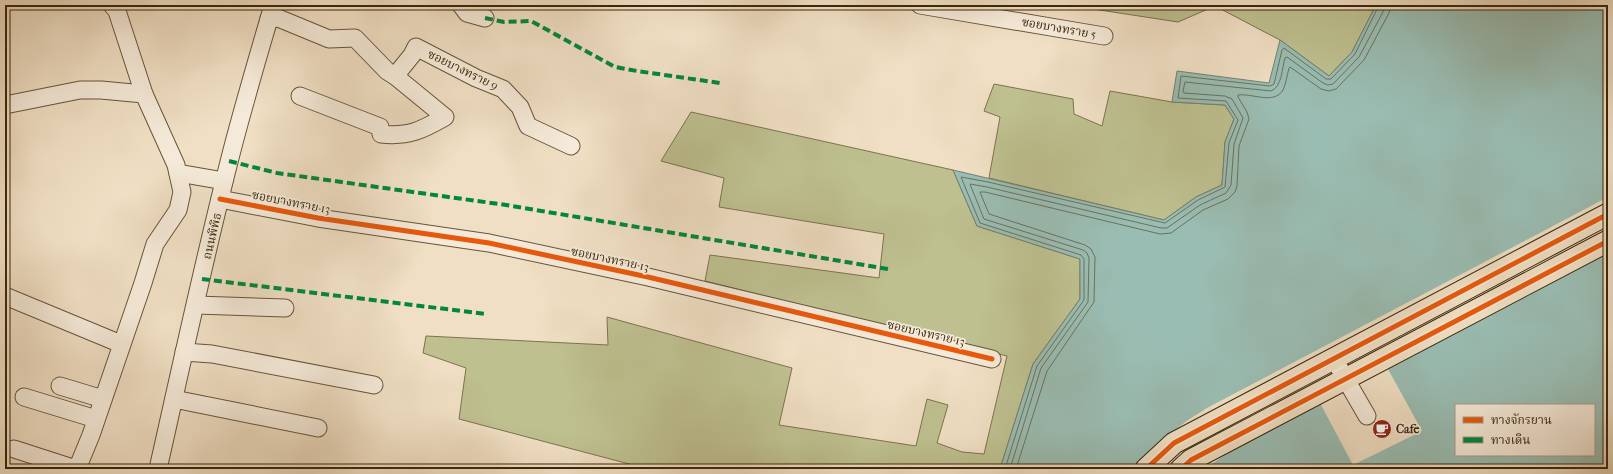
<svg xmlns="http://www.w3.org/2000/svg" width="1613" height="474" font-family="'IM FELL French Canon','Noto Serif Thai',serif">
  <rect width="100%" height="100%" fill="#f0dfc4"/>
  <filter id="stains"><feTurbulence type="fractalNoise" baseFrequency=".005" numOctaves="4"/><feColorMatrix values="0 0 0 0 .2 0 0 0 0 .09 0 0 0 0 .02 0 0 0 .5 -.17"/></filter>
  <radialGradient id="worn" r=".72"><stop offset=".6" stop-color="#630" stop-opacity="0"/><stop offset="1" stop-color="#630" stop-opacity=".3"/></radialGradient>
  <g fill="#bec090" stroke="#7c734d">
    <polygon points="1067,5 1376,5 1352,52 1329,76 1280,40 1215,6 1178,22"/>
    <polygon points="994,84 1073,99 1074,114 1102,126 1110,91 1172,102 1225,105 1234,119 1225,142 1222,185 1196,197 1164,220 989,178 1000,117 984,111"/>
    <polygon points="691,112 953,170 977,226 1080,259 1080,299 1033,364 1000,469 648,469 459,419 466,368 423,353 426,336 608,345 607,317 792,368 779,425 916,446 927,399 948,405 937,443 962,452 984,454 1007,356 705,281 710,255 879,278 884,234 719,207 724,178 661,161"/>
  </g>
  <path fill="#9abdb3" stroke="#74816f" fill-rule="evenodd" d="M1376,5h232v464h-608l33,-105 47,-65v-40l-103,-33 -24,-56 211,50 32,-23 26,-12 3,-43 9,-23 -9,-14 -53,-3 5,-31 92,12 11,-43 49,36 23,-24zM1456,405h138v50h-138z"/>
  <polygon fill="#f0dfc4" points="1608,197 1608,252 1388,369 1422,431 1353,465 1320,403 1229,452 1205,469 1133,469 1153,447 1188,420 1207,408"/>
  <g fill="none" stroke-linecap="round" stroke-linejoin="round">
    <g stroke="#6a725e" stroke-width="1">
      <polyline points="1005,469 1037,366 1084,300 1084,259 1081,255 980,223 961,177 988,182 1165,223 1198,200 1225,187 1229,143 1238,120 1226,101 1178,98 1181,76 1270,86 1274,84 1282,50 1284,48 1326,79 1331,79 1355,54 1379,5"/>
      <path d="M1010,469l31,-101 47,-66 1,-44 -2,-5 -4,-3 -99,-31 -14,-35 17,3 174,41h6l33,-23 26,-12 5,-8 3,-41 9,-26 -11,-19 -7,-3 -41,-3 -1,-2 2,-9 86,9c11,-4 11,-23 14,-33l2,-1 36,26 5,2 5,-1 26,-27 25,-47 1,-5"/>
      <path d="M1016,469l31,-98 47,-69 1,-45 -4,-8 -6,-4 -96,-31 -9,-22h5l175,42 11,-1 32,-23 25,-11 7,-7 2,-6 2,-40 10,-27 -2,-7 -9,-15v-2c14,-2 36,10 45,-5 3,-6 4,-15 6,-22l1,-1 31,22 8,2 7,-2 28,-29 25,-47 2,-8"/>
    </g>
    <g stroke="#685438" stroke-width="19">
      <g id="minor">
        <polyline points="461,5 467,13 485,18"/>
        <polyline points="920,5 1104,36"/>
        <polyline points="269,19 278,18 329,39 355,38 387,71 395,76 412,55 416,47 476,78 503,89 520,107 528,126 571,146"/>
        <path d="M300,96l80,31 1,7c28,3 41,-4 64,-17l-50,-41"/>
        <polyline points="5,105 80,90 101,90 144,94"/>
        <polyline points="178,173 224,181"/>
        <polyline points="220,199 318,218 489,243 648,277 992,359"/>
        <polyline points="5,296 121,344"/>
        <polyline points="196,305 285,308"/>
        <polyline points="184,352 212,354 374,385"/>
        <polyline points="1334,359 1367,416"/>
        <polyline points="60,386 103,399"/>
        <polyline points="24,397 96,419"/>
        <polyline points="174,399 318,428"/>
        <polyline points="14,449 76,469"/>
        <polyline points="77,469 91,435 143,283 155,244 178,210 182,192 176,165 144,94 117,11 112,5"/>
        <path d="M158,469c23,-102 45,-205 71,-307 13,-52 29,-105 44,-157"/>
      </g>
    </g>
    <g stroke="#3a260a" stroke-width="23">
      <g id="major">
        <polyline points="1146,469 1174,443 1608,214"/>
        <polyline points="1181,469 1191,460 1608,241"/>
      </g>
    </g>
    <use href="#minor" stroke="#f5ead9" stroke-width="17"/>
    <use href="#major" stroke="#f0dfc4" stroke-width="21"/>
    <g stroke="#00873e" stroke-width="4" stroke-dasharray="8 4" stroke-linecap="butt">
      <polyline points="485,18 504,22 531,21 615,67 637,71 720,83"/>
      <polyline points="229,161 277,173 506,205 888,269"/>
      <polyline points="202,279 486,314"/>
    </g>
    <g stroke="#f5ead9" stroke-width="8">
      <g id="cycleway">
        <polyline points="220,199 318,218 489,243 648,277 992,359"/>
        <polyline points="1146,469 1174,443 1608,214"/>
        <polyline points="1181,469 1191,460 1608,241"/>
      </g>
    </g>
    <use href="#cycleway" stroke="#e8590c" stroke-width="5"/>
  </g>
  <defs>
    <g id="cafe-disc" transform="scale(1)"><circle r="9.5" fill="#8f2418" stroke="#f5ead9"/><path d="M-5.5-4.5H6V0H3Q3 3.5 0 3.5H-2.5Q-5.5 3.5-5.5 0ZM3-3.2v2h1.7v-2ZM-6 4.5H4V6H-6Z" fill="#fff"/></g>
  </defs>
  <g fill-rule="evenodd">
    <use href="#cafe-disc" x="1382" y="429"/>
  </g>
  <g text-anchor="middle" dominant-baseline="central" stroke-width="3.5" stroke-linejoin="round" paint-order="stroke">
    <g font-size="12" fill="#3a260a" stroke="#f5ead9">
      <text transform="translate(1059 28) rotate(10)">ซอยบางทราย 5</text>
      <text transform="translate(463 70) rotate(26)">ซอยบางทราย 9</text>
      <text transform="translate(291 202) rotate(11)">ซอยบางทราย 13</text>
      <text transform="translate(212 236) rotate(-77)">ถนนพิพิธ</text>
      <text transform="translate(610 259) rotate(12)">ซอยบางทราย 13</text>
      <text transform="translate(926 333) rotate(13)">ซอยบางทราย 13</text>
    </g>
    <g font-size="12" font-weight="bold" fill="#3a260a" stroke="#f5ead9" text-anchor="start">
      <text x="1396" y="429">Cafe</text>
    </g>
  </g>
  <rect width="1613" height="474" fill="none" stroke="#f0dfc4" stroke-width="20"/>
  <rect x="6" y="6" width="1601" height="462" fill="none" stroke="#3a260a" stroke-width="2"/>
  <rect x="10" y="10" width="1593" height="454" fill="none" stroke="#3a260a"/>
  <rect x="1455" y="404" width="140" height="52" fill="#f5ead9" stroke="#aa9c86"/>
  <rect x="1463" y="417" width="20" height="6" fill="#e8590c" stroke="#aa9c86"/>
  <text x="1491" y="424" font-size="12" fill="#3a260a">ทางจักรยาน</text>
  <rect x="1463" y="437" width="20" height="6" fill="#00873e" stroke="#aa9c86"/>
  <text x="1491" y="444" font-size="12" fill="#3a260a">ทางเดิน</text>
  <rect width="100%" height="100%" filter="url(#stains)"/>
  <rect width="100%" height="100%" fill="url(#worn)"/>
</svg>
